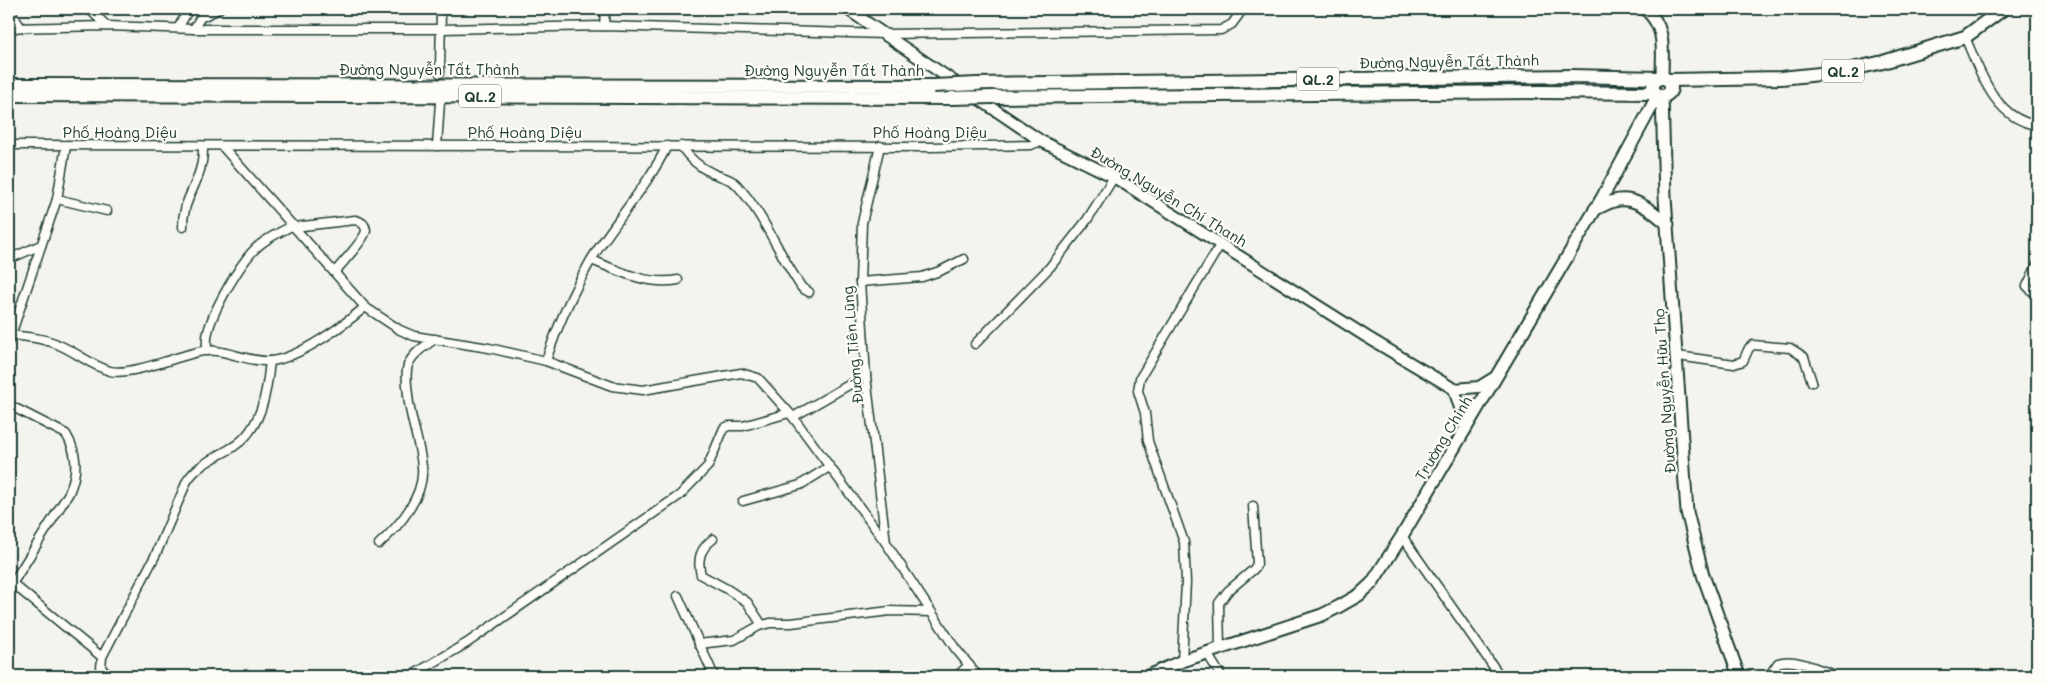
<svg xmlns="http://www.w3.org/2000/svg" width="2046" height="685" font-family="Mali,sans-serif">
  <rect width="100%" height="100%" fill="#f4f4ef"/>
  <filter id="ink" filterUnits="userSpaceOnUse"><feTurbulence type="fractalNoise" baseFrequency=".02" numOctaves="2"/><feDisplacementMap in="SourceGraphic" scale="10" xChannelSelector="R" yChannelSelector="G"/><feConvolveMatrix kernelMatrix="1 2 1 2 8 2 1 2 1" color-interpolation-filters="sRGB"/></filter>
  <g filter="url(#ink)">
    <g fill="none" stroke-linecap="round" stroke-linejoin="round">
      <g stroke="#1f3d34" stroke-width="11">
        <g id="minor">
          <polyline points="9,9 21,28"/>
          <polyline points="89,9 107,26"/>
          <polyline points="604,26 605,9"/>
          <polyline points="9,28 107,26 194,29 441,29 604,26 884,34 1221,30 1232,24 1243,9"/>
          <polyline points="178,28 189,9"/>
          <polyline points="194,29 200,18 219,9"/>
          <path d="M1965,37c15,34 29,82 72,88"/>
          <polyline points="440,73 441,9"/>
          <polyline points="9,145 930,147 1031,145 1041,141"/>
          <polyline points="222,146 365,307 400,330 414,336 489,348 546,361 612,386 643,390 741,373 758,378 793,417 886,543 955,648 978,676"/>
          <polyline points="437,146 440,102"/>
          <path d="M681,146c8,12 18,21 31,27 8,4 18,5 24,11 28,30 43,71 66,104l7,4"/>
          <polyline points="880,146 862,223 860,282 866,376 886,543"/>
          <polyline points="57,199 107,211"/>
          <path d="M183,227c-1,-25 13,-38 18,-61 2,-6 2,-13 2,-20"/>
          <path d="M294,227l61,-7c5,1 10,4 11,10 0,8 -25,34 -31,42"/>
          <polyline points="9,259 41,245"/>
          <path d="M592,260c26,11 57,26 86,20"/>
          <polyline points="2037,265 2027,286 2032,291 2037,291"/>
          <polyline points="860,282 922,277 940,271 964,259"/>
          <path d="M11,335c16,2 33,3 48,10 17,7 33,21 51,26 22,5 69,-16 93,-20 22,-3 45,12 68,10 28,-3 73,-36 94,-54"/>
          <polyline points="9,341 57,199 66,146"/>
          <polyline points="975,344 1050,267 1087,220 1114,177"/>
          <path d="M207,351c0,-7 -1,-13 1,-19 5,-22 32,-69 48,-84 10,-10 25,-16 37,-23"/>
          <polyline points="1678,356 1734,364 1743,361 1749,348 1753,345 1790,348 1804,357 1812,382"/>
          <path d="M546,361c11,-35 27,-69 45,-101 24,-39 56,-73 76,-114"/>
          <path d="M9,405l57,29c12,20 12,38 3,59l-60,96"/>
          <polyline points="793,417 866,375"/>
          <polyline points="743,501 800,485 829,467"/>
          <polyline points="1402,536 1500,676"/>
          <path d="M713,539c-13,10 -16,20 -12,36l26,14 20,13 15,23"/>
          <path d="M379,544c20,-18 46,-48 43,-77 -2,-25 -12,-47 -14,-72 -1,-9 -3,-21 0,-30 5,-12 17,-19 27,-26"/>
          <polyline points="13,584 102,657"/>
          <polyline points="678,596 714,676"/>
          <polyline points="699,644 734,640 759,626 770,623 791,623 890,611 931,612"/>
          <polyline points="1220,649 1219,603 1228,591 1254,569 1257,564 1253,506"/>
          <polyline points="1207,653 1221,676"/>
          <polyline points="1182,661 1186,582 1184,542 1148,441 1145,413 1138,391 1140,378 1220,245"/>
          <path d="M1771,673l7,-10c15,-5 36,4 51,10l2,3"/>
          <path d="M109,676l-8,-8 1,-11 54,-103 31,-73c11,-17 30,-24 46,-34 29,-18 34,-56 37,-86"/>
          <polyline points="411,676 467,643 680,495 708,466 724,428 729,426 743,426 789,413"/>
          <polyline points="957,676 969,665"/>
        </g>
      </g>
      <g stroke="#1f3d34" stroke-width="14">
        <g id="tertiary">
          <polyline points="847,9 962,87"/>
          <polyline points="976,97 1041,141 1114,177 1367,337 1454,389 1466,427"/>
          <polyline points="1454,389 1479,387 1497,376"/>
        </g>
      </g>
      <g stroke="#1f3d34" stroke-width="15">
        <g id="secondary">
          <path d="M1645,9c22,18 17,42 17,68"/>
          <polyline points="1662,96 1665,197 1687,512 1703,575 1739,676"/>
          <path d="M1595,209c6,-2 12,-6 19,-8 21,-6 39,11 54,23"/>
          <polyline points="1148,676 1182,661 1322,615 1338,607 1359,595 1372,583 1402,536 1602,198 1658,95"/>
        </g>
      </g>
      <g stroke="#1f3d34" stroke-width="16">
        <g id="trunk">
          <circle cx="1662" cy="87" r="9"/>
          <polyline points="1669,80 1781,78 1839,72 1883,62 1965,37 2003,9"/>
          <polyline points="977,84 1571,76 1659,78"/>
          <polyline points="9,85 933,86"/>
          <polyline points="9,95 952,98"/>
          <polyline points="994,97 1540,92 1655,93"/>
        </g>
      </g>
      <use href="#minor" stroke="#fdfcf7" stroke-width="8"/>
      <use href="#tertiary" stroke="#fdfcf7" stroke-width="10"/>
      <use href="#secondary" stroke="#fdfcf7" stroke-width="11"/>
      <use href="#trunk" stroke="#fdfcf7" stroke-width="12"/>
      <g stroke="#1f3d34" stroke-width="16" stroke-linecap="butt">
        <g id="trunk-bridge">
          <polyline points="933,86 977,84"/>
          <polyline points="952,98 994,97"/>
        </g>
      </g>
      <use href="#trunk-bridge" stroke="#fdfcf7" stroke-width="12"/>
    </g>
  </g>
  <g text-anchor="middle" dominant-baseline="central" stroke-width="4.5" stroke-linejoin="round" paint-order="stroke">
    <g fill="#fdfcf7" stroke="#62766e" stroke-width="1">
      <rect x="1822" y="59.5" width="42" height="23" rx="4"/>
      <rect x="1297" y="67.5" width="42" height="23" rx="4"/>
      <rect x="459" y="84.5" width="42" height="23" rx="4"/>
    </g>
    <g font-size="14" font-weight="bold" fill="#1f3d34">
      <text x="1843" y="71">QL.2</text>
      <text x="1318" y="79">QL.2</text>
      <text x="480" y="96">QL.2</text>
    </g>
    <g font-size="15" fill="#1f3d34" stroke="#fdfcf7">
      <text transform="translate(1449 61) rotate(-1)">Đường Nguyễn Tất Thành</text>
      <text x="429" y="69">Đường Nguyễn Tất Thành</text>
      <text x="834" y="70">Đường Nguyễn Tất Thành</text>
      <text x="120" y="132">Phố Hoàng Diệu</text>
      <text x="525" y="132">Phố Hoàng Diệu</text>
      <text x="930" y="132">Phố Hoàng Diệu</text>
      <text transform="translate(1169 196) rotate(31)">Đường Nguyễn Chí Thanh</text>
      <text transform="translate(852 345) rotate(-95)">Đường Tiên Lũng</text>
      <text transform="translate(1664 391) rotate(-94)">Đường Nguyễn Hữu Thọ</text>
      <text transform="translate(1443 438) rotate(-59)">Trường Chinh</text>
    </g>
  </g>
  <rect width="2046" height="685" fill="none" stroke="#fdfcf7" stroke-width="30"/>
  <rect x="15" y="15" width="2016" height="655" fill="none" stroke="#1f3d34" stroke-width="2" filter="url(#ink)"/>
</svg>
